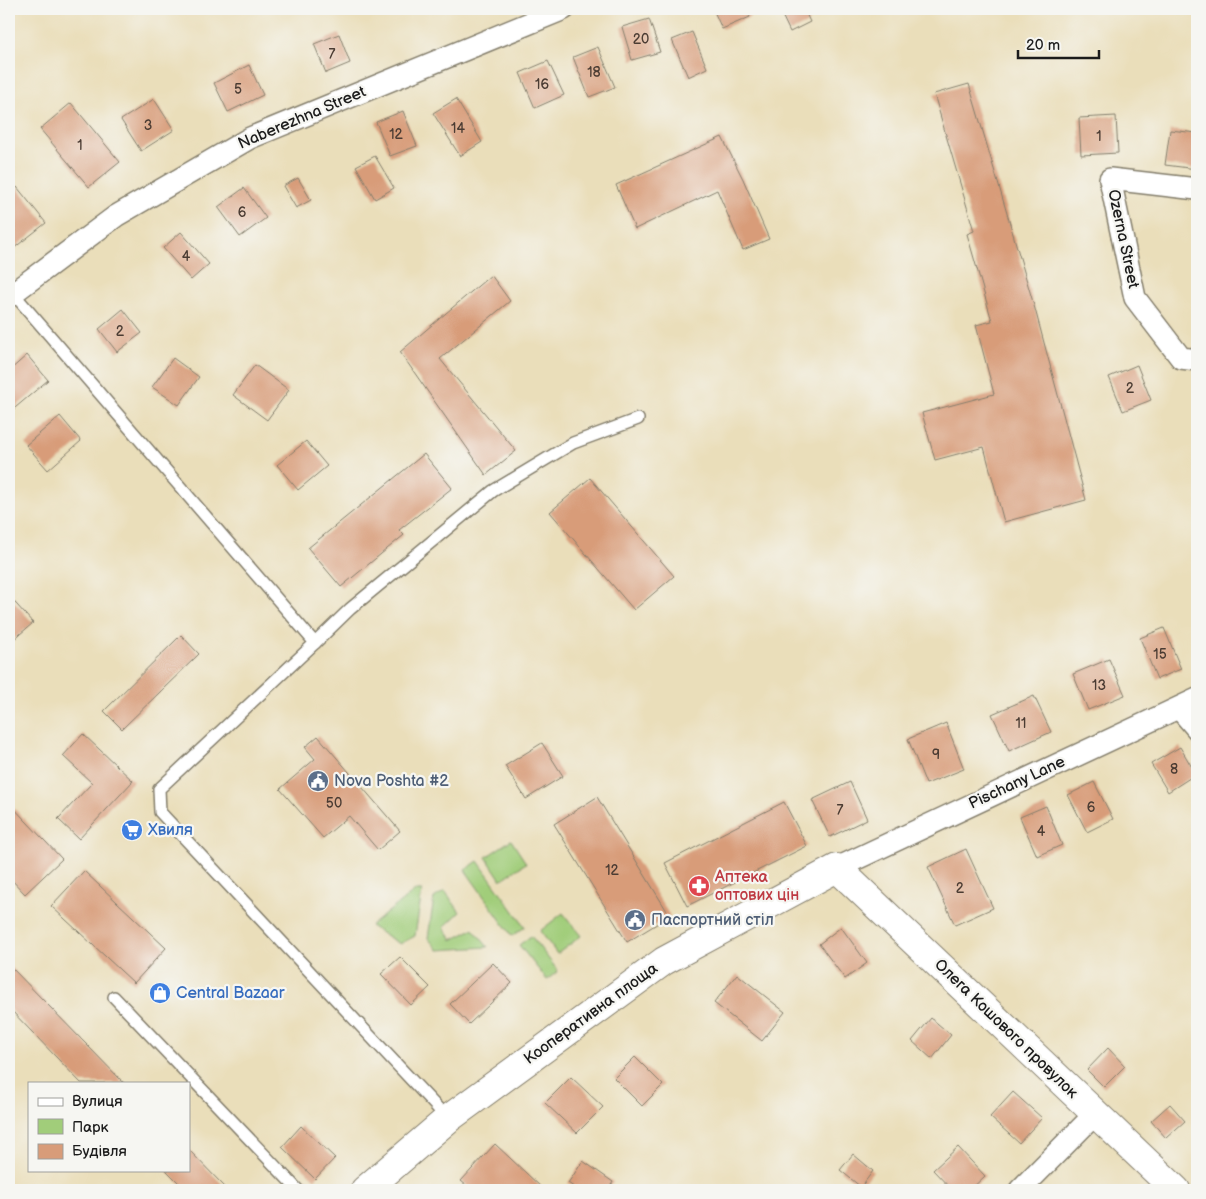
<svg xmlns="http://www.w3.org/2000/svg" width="1206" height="1199" font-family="'Balsamiq Sans',sans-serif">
  <rect width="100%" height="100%" fill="#f6f6f2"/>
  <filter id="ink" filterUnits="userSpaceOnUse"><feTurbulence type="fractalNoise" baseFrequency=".02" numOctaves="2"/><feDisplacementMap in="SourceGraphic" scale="10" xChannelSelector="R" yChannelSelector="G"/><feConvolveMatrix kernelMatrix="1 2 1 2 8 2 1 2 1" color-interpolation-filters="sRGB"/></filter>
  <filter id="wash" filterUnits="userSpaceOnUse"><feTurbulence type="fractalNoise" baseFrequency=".0096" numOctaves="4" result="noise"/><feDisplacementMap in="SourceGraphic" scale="20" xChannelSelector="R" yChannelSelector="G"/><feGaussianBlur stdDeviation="1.12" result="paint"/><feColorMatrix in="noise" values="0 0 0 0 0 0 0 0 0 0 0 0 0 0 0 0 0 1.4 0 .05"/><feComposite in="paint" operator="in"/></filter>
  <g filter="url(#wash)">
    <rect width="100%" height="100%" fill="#eadeba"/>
    <g fill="#a1cd7a" stroke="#5e744b">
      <polygon points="511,840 526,863 501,880 486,857"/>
      <polygon points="478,861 525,927 512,936 465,870"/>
      <polygon points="415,891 422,891 415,936 400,944 370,926"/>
      <polygon points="445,891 460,912 444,927 452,940 473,929 488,947 438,950 428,938 434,898"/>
      <polygon points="563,913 581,936 557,954 540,931"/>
      <polygon points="531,936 558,971 547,980 519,945"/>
    </g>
    <g id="blocks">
      <g fill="#d89c79">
        <polygon points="713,9 746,9 750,17 722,29"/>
        <polygon points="779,9 804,9 810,22 790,32"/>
        <polygon points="649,19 660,52 632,60 622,27"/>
        <polygon points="692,32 707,68 688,77 672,40"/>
        <polygon points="339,34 350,63 326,73 314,44"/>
        <polygon points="598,47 615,87 589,97 573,57"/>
        <polygon points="548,61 564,95 535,108 520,73"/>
        <polygon points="249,65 263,95 228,112 214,83"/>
        <polygon points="969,84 1035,309 1086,500 1004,522 984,447 935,460 922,413 994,394 976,325 992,321 967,234 974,231 934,94"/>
        <polygon points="154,99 174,130 141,151 121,120"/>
        <polygon points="456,99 482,142 460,156 433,113"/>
        <polygon points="71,103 120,162 89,187 40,129"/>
        <polygon points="403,111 417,146 390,156 376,122"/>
        <polygon points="1116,116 1118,153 1081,155 1079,118"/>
        <polygon points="1170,130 1197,133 1197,169 1165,165"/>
        <polygon points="722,137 743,179 769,239 743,250 717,190 635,229 616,185"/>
        <polygon points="375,156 394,188 375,199 356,166"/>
        <polygon points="298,178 311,200 296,208 283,186"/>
        <polygon points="17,187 46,223 9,252 9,194"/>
        <polygon points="244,188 266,218 240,237 218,207"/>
        <polygon points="181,232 209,264 191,280 163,248"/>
        <polygon points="491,275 510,301 440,359 516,451 486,475 400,352"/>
        <polygon points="123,309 142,333 117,352 99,329"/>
        <polygon points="27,355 48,380 9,413 9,371"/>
        <polygon points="173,358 199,377 179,405 152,387"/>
        <polygon points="255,365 289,390 267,420 233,395"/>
        <polygon points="1137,365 1151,400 1123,411 1109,377"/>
        <polygon points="60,416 81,441 48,470 26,445"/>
        <polygon points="306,441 327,466 298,490 277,465"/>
        <polygon points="424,454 452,488 399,530 404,535 341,587 308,548"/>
        <polygon points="590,478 674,576 634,610 550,512"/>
        <polygon points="9,596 33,623 13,640 9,636"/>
        <polygon points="1164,628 1181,669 1157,679 1140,638"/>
        <polygon points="181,635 199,654 122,729 104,711"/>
        <polygon points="1109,659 1125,695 1088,710 1073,674"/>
        <polygon points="1034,696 1051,732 1009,751 992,714"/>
        <polygon points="946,723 964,769 926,784 908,739"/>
        <polygon points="83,734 133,781 79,839 58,819 92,783 63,756"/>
        <polygon points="318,736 400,831 378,850 349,816 323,838 280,789 315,759 305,747"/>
        <polygon points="542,743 563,776 526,799 505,766"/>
        <polygon points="1180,747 1196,774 1168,792 1151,764"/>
        <polygon points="850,782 867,819 830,837 812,800"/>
        <polygon points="1094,782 1113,819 1087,832 1068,795"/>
        <polygon points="597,797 670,916 627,942 554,824"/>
        <polygon points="784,802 807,846 687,906 665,863"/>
        <polygon points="9,803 62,859 25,894 9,877"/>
        <polygon points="1046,806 1062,845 1037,856 1020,817"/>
        <polygon points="966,849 993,908 955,925 928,867"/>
        <polygon points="84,871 166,948 134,983 51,906"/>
        <polygon points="841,927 867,963 845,979 819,944"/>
        <polygon points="400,957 430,987 411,1005 381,974"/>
        <polygon points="493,963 512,983 469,1024 450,1004"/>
        <polygon points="9,965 124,1083 81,1083 9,1008"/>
        <polygon points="737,974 785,1012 762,1041 714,1003"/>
        <polygon points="931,1018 951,1035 932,1059 912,1041"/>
        <polygon points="1108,1048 1125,1066 1104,1087 1087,1070"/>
        <polygon points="635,1057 663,1085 642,1106 614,1078"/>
        <polygon points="571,1077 603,1107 577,1133 545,1103"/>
        <polygon points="1013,1092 1042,1118 1019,1143 990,1117"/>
        <polygon points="1170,1104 1185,1121 1166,1138 1151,1121"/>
        <polygon points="301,1126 335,1158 315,1179 282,1147"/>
        <polygon points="495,1144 542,1188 540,1190 472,1190 461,1181"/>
        <polygon points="958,1147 985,1176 970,1190 952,1190 933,1170"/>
        <polygon points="189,1150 224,1186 220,1190 186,1190 166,1170 189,1170"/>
        <polygon points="853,1154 873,1171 861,1187 840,1170"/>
        <polygon points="583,1161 613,1182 608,1190 578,1190 568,1183"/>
      </g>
    </g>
  </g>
  <g filter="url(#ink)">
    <use href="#blocks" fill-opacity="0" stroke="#837d6b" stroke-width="1"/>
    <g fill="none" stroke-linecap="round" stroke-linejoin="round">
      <g stroke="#837d6b" stroke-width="14">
        <g id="lane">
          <polyline points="13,293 315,643 159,789 160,812 448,1119"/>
          <polyline points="315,643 350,609 493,491 573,443 638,419"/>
          <polyline points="114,997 298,1190"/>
        </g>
      </g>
      <g stroke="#837d6b" stroke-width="24">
        <g id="street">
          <polyline points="1197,189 1110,179 1135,298 1181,358 1197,360"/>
          <polyline points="9,296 116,216 250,138 564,9"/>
          <polyline points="1179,708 1197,729"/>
          <polyline points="837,868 1197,699"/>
          <polyline points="1020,1190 1095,1114"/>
        </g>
      </g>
      <g stroke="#837d6b" stroke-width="30">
        <polyline id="secondary" points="365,1190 448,1119 664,961 837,868 1176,1190"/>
      </g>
      <use href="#lane" stroke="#fff" stroke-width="11"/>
      <use href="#street" stroke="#fff" stroke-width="21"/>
      <use href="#secondary" stroke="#fff" stroke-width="28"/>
    </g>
  </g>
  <defs>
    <g id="civic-disc" transform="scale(1.125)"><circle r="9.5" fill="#5c6f8a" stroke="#f6f6f2"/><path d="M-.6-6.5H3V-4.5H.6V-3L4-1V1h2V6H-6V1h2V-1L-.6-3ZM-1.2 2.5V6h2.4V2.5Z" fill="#fff"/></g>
    <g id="supermarket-disc" transform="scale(1.125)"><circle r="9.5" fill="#3f7fe0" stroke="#f6f6f2"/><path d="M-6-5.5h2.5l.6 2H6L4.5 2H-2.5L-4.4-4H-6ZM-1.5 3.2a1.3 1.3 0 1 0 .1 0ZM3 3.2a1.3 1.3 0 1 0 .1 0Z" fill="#fff"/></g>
    <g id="pharmacy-disc" transform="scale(1.125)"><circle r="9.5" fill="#e0444e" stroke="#f6f6f2"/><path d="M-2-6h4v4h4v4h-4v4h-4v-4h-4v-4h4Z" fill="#fff"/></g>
    <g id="shop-disc" transform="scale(1.125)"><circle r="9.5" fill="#3f7fe0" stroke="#f6f6f2"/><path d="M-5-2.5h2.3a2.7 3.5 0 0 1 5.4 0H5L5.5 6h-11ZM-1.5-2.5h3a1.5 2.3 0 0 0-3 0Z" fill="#fff"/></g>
  </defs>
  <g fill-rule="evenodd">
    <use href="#civic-disc" x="318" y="781"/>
    <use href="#supermarket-disc" x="132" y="830"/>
    <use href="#pharmacy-disc" x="699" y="886"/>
    <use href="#civic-disc" x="635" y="920"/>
    <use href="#shop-disc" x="160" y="993"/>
  </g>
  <g text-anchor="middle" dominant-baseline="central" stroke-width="4.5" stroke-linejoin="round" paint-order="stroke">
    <g font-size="14" fill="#4b3c33">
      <text x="641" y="39">20</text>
      <text x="332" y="54">7</text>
      <text x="594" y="72">18</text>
      <text x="542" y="84">16</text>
      <text x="238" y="89">5</text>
      <text x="148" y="125">3</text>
      <text x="458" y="128">14</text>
      <text x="396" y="134">12</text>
      <text x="1099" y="136">1</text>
      <text x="80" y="145">1</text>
      <text x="242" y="212">6</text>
      <text x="186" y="256">4</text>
      <text x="120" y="331">2</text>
      <text x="1130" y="388">2</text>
      <text x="1160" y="654">15</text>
      <text x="1099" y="685">13</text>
      <text x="1021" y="723">11</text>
      <text x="936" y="754">9</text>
      <text x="1174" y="769">8</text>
      <text x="334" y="803">50</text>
      <text x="1091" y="807">6</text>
      <text x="840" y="810">7</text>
      <text x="1041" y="831">4</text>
      <text x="612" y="870">12</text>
      <text x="960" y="888">2</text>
    </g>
    <g font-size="16" fill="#1c1c1c" stroke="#f6f6f2">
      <text transform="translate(302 118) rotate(-23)">Naberezhna Street</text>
      <text transform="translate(1123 239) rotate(78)">Ozerna Street</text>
      <text transform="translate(1017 783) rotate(-25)">Pischany Lane</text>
      <text transform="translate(591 1014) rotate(-36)">Кооперативна площа</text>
      <text transform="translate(1006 1029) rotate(44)">Олега Кошового провулок</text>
    </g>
    <g font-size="16" fill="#4e5e75" stroke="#f6f6f2" text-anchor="start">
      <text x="334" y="781">Nova Poshta #2</text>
      <text x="651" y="920">Паспортний стіл</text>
    </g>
    <g font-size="16" fill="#366cbe" stroke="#f6f6f2" text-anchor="start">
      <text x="148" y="830">Хвиля</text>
      <text x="176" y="993">Central Bazaar</text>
    </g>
    <g font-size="16" fill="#be3a42" stroke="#f6f6f2" text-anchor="start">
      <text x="715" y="877">Аптека<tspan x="715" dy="18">оптових цін</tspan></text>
    </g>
  </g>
  <rect width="1206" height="1199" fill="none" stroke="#f6f6f2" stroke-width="30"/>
  <rect x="28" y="1082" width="162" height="90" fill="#f6f6f2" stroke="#9f9f9c"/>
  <rect x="38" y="1098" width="25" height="8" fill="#ffffff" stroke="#9f9f9c"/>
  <text x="72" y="1106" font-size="15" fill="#1c1c1c">Вулиця</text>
  <rect x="38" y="1119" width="25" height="15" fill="#a1cd7a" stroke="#9f9f9c"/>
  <text x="72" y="1132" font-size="15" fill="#1c1c1c">Парк</text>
  <rect x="38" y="1144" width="25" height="15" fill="#d89c79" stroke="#9f9f9c"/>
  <text x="72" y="1156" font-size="15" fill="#1c1c1c">Будівля</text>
  <path d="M1018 50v8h81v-8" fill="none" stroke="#1c1c1c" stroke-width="2.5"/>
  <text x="1026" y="50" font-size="15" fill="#1c1c1c" stroke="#f6f6f2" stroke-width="4" paint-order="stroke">20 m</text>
</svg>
